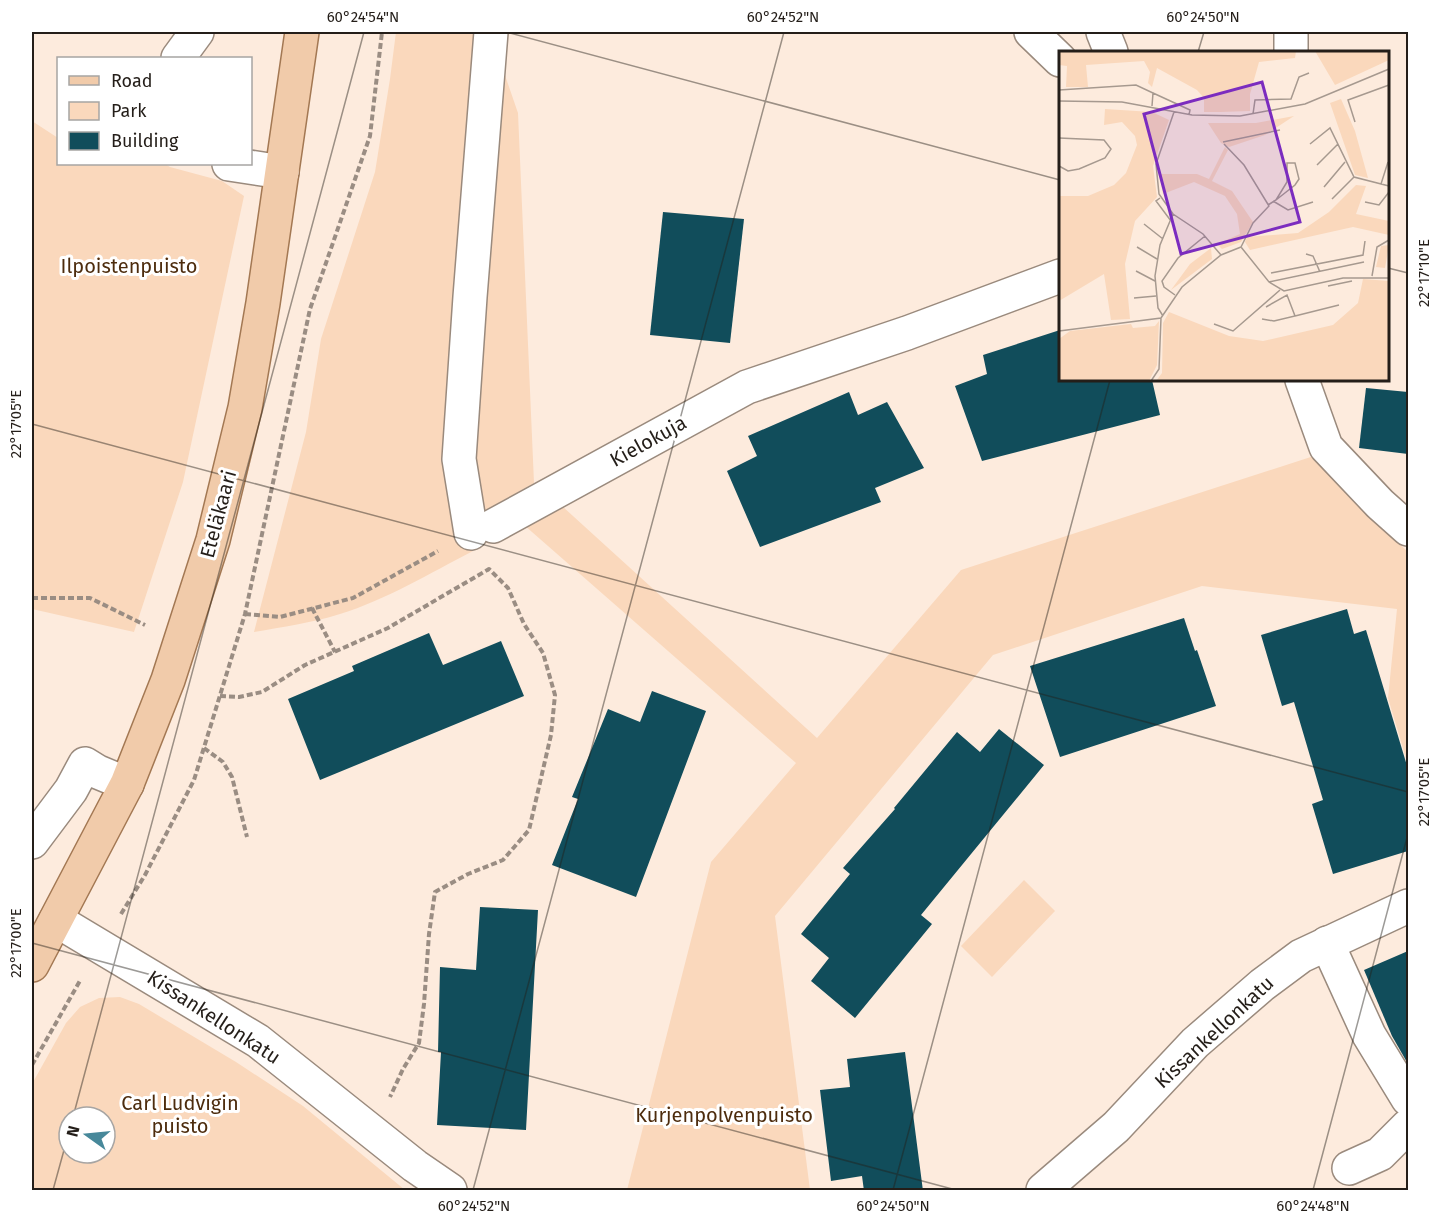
<svg xmlns="http://www.w3.org/2000/svg" width="1440" height="1222" font-family="'Fira Sans',sans-serif">
  <rect width="100%" height="100%" fill="#fdebdd"/>
  <g fill="#fad8bc" fill-rule="evenodd">
    <path d="M396,32h94l28,81 16,370 -71,40 10,28c-43,22 -87,49 -133,63 -29,9 -57,13 -86,18l52,-200 15,-93 54,-167 15,-93z"/>
    <polygon points="32,121 58,138 58,164 165,164 170,167 222,181 244,196 183,482 134,632 32,609"/>
    <polygon points="1320,454 1332,479 1408,552 1408,765 1388,698 1397,609 1202,586 993,655 775,916 810,1190 627,1190 711,862 796,763 524,525 562,506 817,738 961,570"/>
    <polygon points="1024,880 1055,911 992,977 961,946"/>
    <path d="M120,997l19,7 97,58 67,44 102,84h-373v-106l34,-61 14,-16 19,-9zM69,1117h36v36h-36z"/>
  </g>
  <g fill="#114d5b">
    <polygon points="663,212 744,219 730,343 650,335"/>
    <polygon points="1060,330 1060,380 1152,380 1160,415 982,461 955,386 987,374 983,355"/>
    <polygon points="1366,388 1408,392 1408,454 1359,448"/>
    <polygon points="849,392 858,415 887,402 924,468 875,488 881,502 760,547 727,471 757,456 748,436"/>
    <polygon points="1347,609 1354,634 1366,630 1408,769 1408,851 1333,874 1312,804 1323,800 1294,702 1282,706 1261,635"/>
    <polygon points="1184,618 1195,651 1197,650 1216,706 1060,757 1030,666"/>
    <polygon points="429,633 443,665 501,641 524,696 320,780 288,699 354,671 352,666"/>
    <polygon points="652,691 706,711 636,897 552,865 578,799 572,797 608,709 640,722"/>
    <polygon points="999,729 1044,765 921,915 932,924 855,1018 811,981 829,958 801,934 850,874 843,868 895,809 894,808 957,732 980,752"/>
    <polygon points="480,907 538,910 526,1130 437,1125 441,1052 438,1052 440,967 476,970"/>
    <polygon points="1408,951 1408,1064 1392,1036 1364,970"/>
    <polygon points="905,1052 923,1191 864,1191 862,1176 831,1181 820,1090 850,1087 847,1059"/>
  </g>
  <g fill="none" stroke-linecap="round" stroke-linejoin="round">
    <g stroke="#9a8a7d" stroke-width="36">
      <g id="minor">
        <polyline points="1031,32 1060,60"/>
        <polyline points="1103,32 1111,52"/>
        <polyline points="1291,32 1291,52"/>
        <polyline points="178,58 197,32"/>
        <polyline points="229,164 282,172"/>
        <polyline points="1302,380 1326,447 1380,504 1408,529"/>
        <polyline points="493,526 747,387 907,333 1060,276"/>
        <polyline points="471,533 459,459 470,297 491,32"/>
        <polyline points="32,842 71,790 85,764 98,772 127,784"/>
        <polyline points="56,920 258,1041 415,1166 450,1190"/>
        <polyline points="1327,943 1369,1035 1408,1099"/>
        <polyline points="1349,1168 1380,1154 1408,1126"/>
        <polyline points="1043,1190 1116,1127 1195,1043 1262,985 1301,956 1408,906"/>
      </g>
    </g>
    <g stroke="#a37853" stroke-width="36">
      <polyline id="major" points="32,965 127,784 168,680 213,540 245,408 263,303 302,32"/>
    </g>
    <g stroke="#9a8d83" stroke-width="4" stroke-dasharray="6 3" stroke-linecap="butt">
      <polyline points="32,598 90,598 145,625"/>
      <polyline points="312,608 335,652"/>
      <polyline points="245,614 280,617 353,598 438,551"/>
      <polyline points="220,696 239,697 262,692 305,665 388,628 489,569 508,588 524,624 543,653 555,695 551,735 529,830 503,860 468,874 435,892 429,934 424,1004 419,1043 403,1069 390,1097"/>
      <polyline points="204,748 223,762 232,777 247,837"/>
      <polyline points="121,914 145,875 194,780 245,614 310,309 370,136 382,32"/>
      <polyline points="32,1065 81,979"/>
    </g>
    <use href="#minor" stroke="#fff" stroke-width="33"/>
    <use href="#major" stroke="#f1cbaa" stroke-width="33"/>
  </g>
  <path fill="none" stroke="#241e19" stroke-width="1.5" stroke-opacity="0.45" d="M506,32l554,148M1198,52l6,-20M1388,268l20,5M32,424l1376,368M32,943l924,247M73,1117l291,-1085M53,1190l16,-58M473,1190l311,-1158M893,1190l217,-810M1313,1190l95,-356"/>
  <g text-anchor="middle" dominant-baseline="central" stroke-width="6" stroke-linejoin="round" paint-order="stroke">
    <g font-size="20" fill="#4d2c0d" stroke="#fff">
      <text x="129" y="266">Ilpoistenpuisto</text>
      <text x="180" y="1103">Carl Ludvigin<tspan x="180" dy="23">puisto</tspan></text>
      <text x="724" y="1115">Kurjenpolvenpuisto</text>
    </g>
    <g font-size="20" fill="#241e19" stroke="#fff">
      <text transform="translate(648 441) rotate(-29)">Kielokuja</text>
      <text transform="translate(218 514) rotate(-75)">Eteläkaari</text>
      <text transform="translate(214 1017) rotate(33)">Kissankellonkatu</text>
      <text transform="translate(1214 1032) rotate(-43)">Kissankellonkatu</text>
    </g>
  </g>
  <g transform="translate(1059 51)">
    <rect width="330" height="330" fill="#fdebdd"/>
    <path d="M0,0h237l-1,7 -36,4 -9,32v17l-30,1h-16v-14l-7,-8 -40,-22 -5,19 -4,-4 2,-11 -6,-11 -58,4 2,22h-22l1,-21 -8,-1zM256,0h74v9l-54,25zM282,48l14,32 13,47 -13,-3 -25,-72zM46,58l47,3 17,8 -16,46 4,31 -22,24 -10,43 5,55 -19,1 -7,-46 -45,27v-105h29l26,-11 12,-12 11,-28 -2,-9 -13,-14 -18,3zM235,65l-29,19 -36,12 -8,-4 -13,-20h48zM166,96l3,3 -16,31 20,10 21,31 -12,20 -19,7 -5,-5 23,-10 -3,-20 -12,-18 -31,-14 -31,12 -4,-20h38l12,5zM297,134l10,1 -10,28 33,7v14l-36,-8 -103,23 -5,-8 2,-5 51,-4 31,-21zM330,194l-4,23 -9,-1 5,-21zM152,197l1,11 -41,31 19,-26zM304,228l26,2v100h-233l6,-8 1,-50 6,-11 60,24 34,5 70,-16 25,-22zM100,270l-2,44 -8,16h-90v-42l11,-8 61,-7 2,4 22,-2z" fill="#fad8bc"/>
    <path fill="none" stroke="#a6998f" stroke-width="1.5" d="M0,39l77,-5 17,8 -1,13M94,42l37,17 -1,5M0,50l63,1 70,13 48,1 65,-12 84,-35M115,61l-18,52 3,30 14,20 30,20 18,21M194,63l2,-14 36,-1 8,-22 10,-4M296,71l-7,-22 41,-15M0,87l45,2 7,9 -6,9 -26,11 -11,2 -9,-5M164,91l57,-12M165,93l20,21 25,41 -16,17 -12,24M251,93l20,-16 24,49 35,9M258,114l21,-21M322,133l7,-22M265,136l21,-25M101,147l-4,3 15,20M273,148l22,-22M214,150l15,9 25,-8M306,151l14,3 10,-13M209,154l8,-5 19,-15 4,-6 -4,-16h-8v19l-11,18M85,173l19,15M78,196l20,12M182,196l28,35 15,9 59,-13h46M247,203l7,2 7,16M77,220l19,10M212,222l92,-18 2,-14M313,225l5,-29 12,-7M210,231l95,-20M269,235l24,-5M116,244l-11,-8 -2,-6 16,-23 27,-22M75,247l22,-2M104,265l-5,-8 -3,-32 5,-31 13,-31M236,265l44,-11M203,268l12,2 21,-5 -8,-21 -21,12M155,273l19,7 47,-41M0,280l102,-13 21,-31 39,-32 20,-8M92,330l8,-12 2,-51"/>
    <path fill="#7b2cbf" fill-opacity="0.15" stroke="#7b2cbf" stroke-width="3" d="M203,31l38,140 -119,32 -37,-140z"/>
    <rect width="330" height="330" fill="none" stroke="#241e19" stroke-width="3"/>
  </g>
  <rect width="1440" height="1222" fill="none" stroke="#ffffff" stroke-width="66"/>
  <rect x="57" y="57" width="195" height="108" fill="#ffffff" stroke="#a7a5a3" stroke-width="1.5"/>
  <rect x="69" y="76" width="30" height="9" fill="#f1cbaa" stroke="#a7a5a3" stroke-width="1.5"/>
  <text x="111" y="87" font-size="18" fill="#241e19">Road</text>
  <rect x="69" y="102" width="30" height="18" fill="#fad8bc" stroke="#a7a5a3" stroke-width="1.5"/>
  <text x="111" y="117" font-size="18" fill="#241e19">Park</text>
  <rect x="69" y="132" width="30" height="18" fill="#114d5b" stroke="#a7a5a3" stroke-width="1.5"/>
  <text x="111" y="147" font-size="18" fill="#241e19">Building</text>
  <g transform="translate(87 1135) rotate(285)"><circle r="28" fill="#ffffff" stroke="#a7a5a3" stroke-width="1.5"/>
  <path d="M0-4.5L10 22L0 15L-10 22Z" fill="#47889a"/>
  <text y="-9" font-size="16" font-weight="bold" text-anchor="middle" fill="#241e19">N</text>
  </g>
  <rect x="33" y="33" width="1374" height="1156" fill="none" stroke="#241e19" stroke-width="2"/>
  <g font-size="15" text-anchor="middle" fill="#241e19">
    <text x="363" y="22">60°24'54"N</text>
    <text x="783" y="22">60°24'52"N</text>
    <text x="1203" y="22">60°24'50"N</text>
    <text transform="translate(1424 273) rotate(-90)" y="5">22°17'10"E</text>
    <text transform="translate(16 424) rotate(-90)" y="5">22°17'05"E</text>
    <text transform="translate(1424 792) rotate(-90)" y="5">22°17'05"E</text>
    <text transform="translate(16 943) rotate(-90)" y="5">22°17'00"E</text>
    <text x="474" y="1211">60°24'52"N</text>
    <text x="893" y="1211">60°24'50"N</text>
    <text x="1313" y="1211">60°24'48"N</text>
  </g>
</svg>
